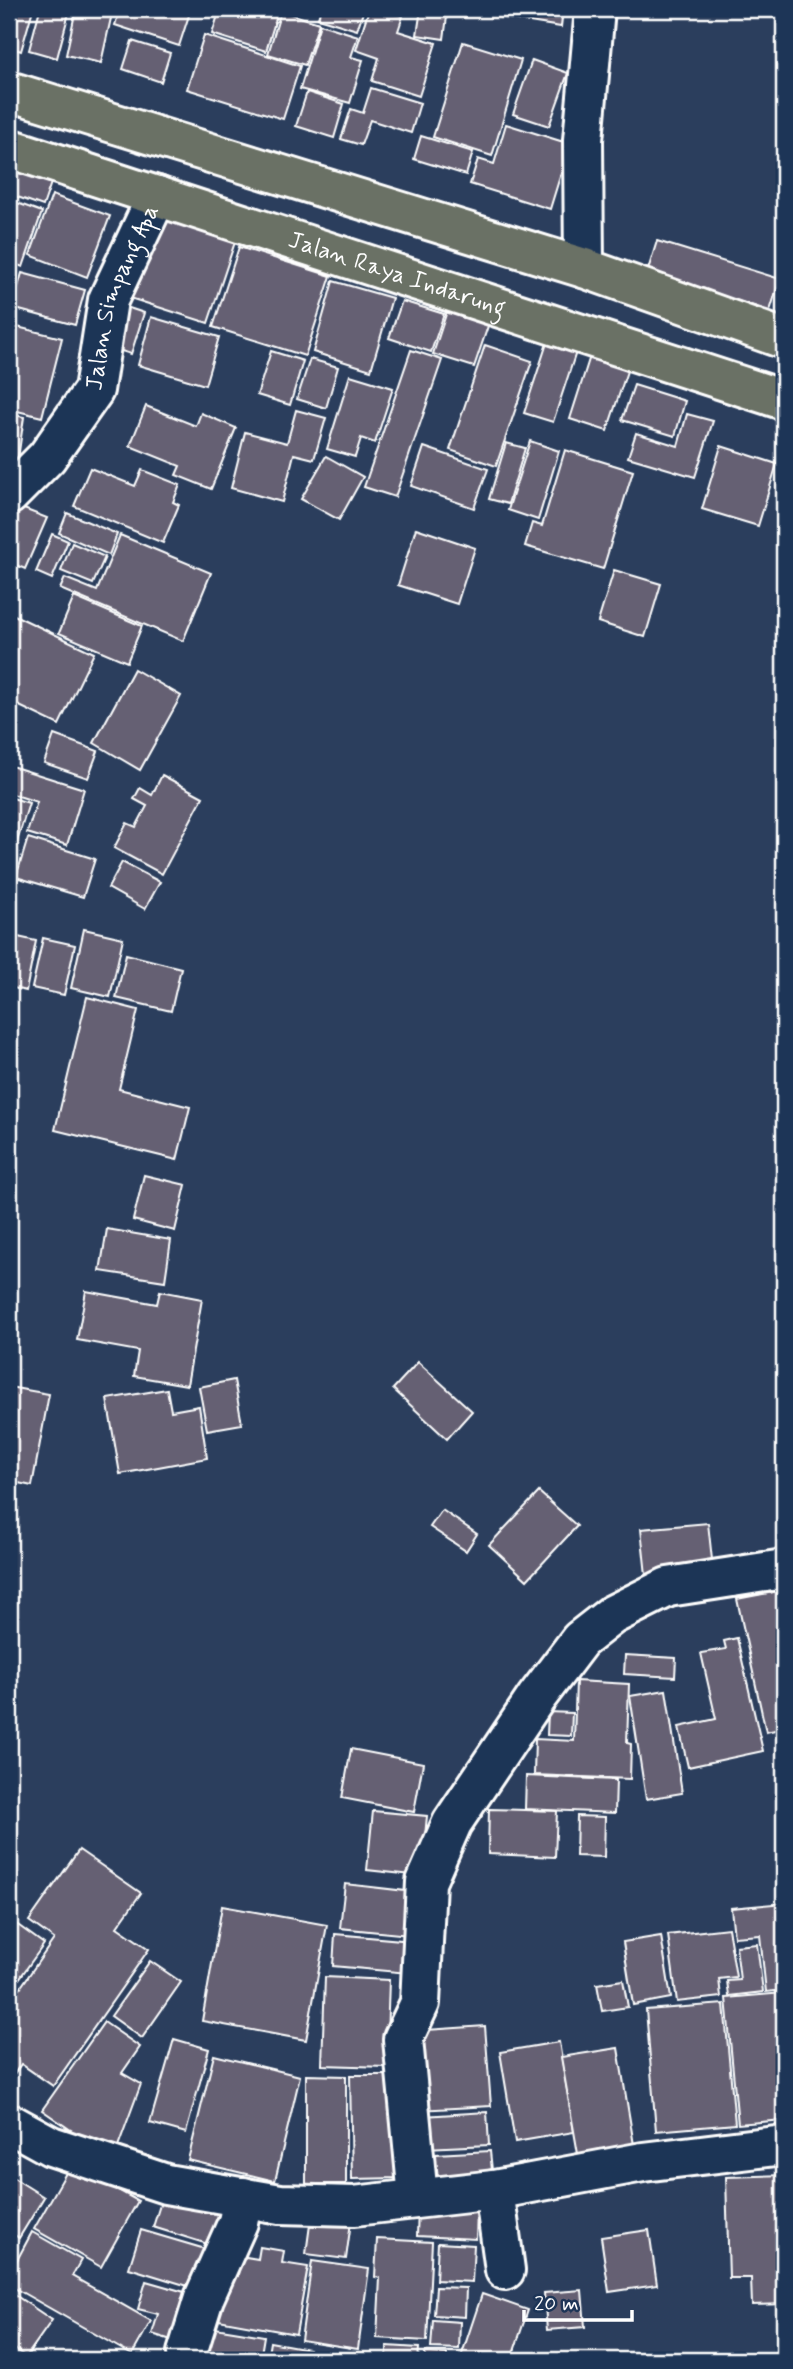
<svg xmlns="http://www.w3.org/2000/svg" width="793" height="2369" font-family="Mynerve,sans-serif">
  <rect width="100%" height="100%" fill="#2b3e5d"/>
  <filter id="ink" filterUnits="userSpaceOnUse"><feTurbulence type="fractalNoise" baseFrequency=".0143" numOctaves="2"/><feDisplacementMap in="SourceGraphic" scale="14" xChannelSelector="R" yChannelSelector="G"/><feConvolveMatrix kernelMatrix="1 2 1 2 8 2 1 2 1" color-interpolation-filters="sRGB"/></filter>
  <g filter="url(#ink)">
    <g fill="#656073" stroke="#fff" stroke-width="2">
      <polygon points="9,9 33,9 21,51 9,47"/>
      <polygon points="40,9 70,9 57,58 29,50"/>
      <polygon points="76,9 113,9 101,63 66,55"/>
      <polygon points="120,9 191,9 179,46 115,25"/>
      <polygon points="220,9 267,9 278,12 266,51 212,34"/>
      <polygon points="321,9 364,9 357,30 318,18"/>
      <polygon points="369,9 403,16 398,31 436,43 419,96 372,81 379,58 356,50"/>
      <polygon points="421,9 448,9 444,39 417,35"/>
      <polygon points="499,9 563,9 561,27 498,17"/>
      <polygon points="281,11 319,23 305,65 268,54"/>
      <polygon points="320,24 358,36 351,57 363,60 350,103 300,89"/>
      <polygon points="204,35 300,66 283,119 187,89"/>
      <polygon points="132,41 170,53 161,82 123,69"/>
      <polygon points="463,42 521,60 492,156 433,137"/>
      <polygon points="532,60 568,73 549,126 513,114"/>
      <polygon points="371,88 420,103 411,133 370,120 361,145 341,139 351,109 363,113"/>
      <polygon points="307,92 344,104 334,138 296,126"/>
      <polygon points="506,124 570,144 550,209 470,184 478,159 494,164"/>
      <polygon points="421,136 473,152 466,175 414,159"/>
      <polygon points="17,165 53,177 43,206 9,194"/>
      <polygon points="52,195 110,216 87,277 30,255"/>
      <polygon points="9,200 42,212 23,267 9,262"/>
      <polygon points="159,204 239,230 208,323 127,297"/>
      <polygon points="657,241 780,279 770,311 647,273"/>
      <polygon points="239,247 331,276 305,356 213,327"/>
      <polygon points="22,273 85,290 75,325 12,308"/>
      <polygon points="333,281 392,298 371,370 313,352"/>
      <polygon points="402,301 444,314 431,352 389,338"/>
      <polygon points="449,305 490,320 474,367 433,354"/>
      <polygon points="123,306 144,313 131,354 109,347"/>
      <polygon points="151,317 219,337 205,385 138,365"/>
      <polygon points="9,325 62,338 42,417 9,409"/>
      <polygon points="547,343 576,352 553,422 524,413"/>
      <polygon points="485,345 532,361 496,466 450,450"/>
      <polygon points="411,350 442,360 395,497 364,487"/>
      <polygon points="271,351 303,361 290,405 257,395"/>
      <polygon points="591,353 629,365 607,431 570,419"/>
      <polygon points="310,359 338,367 326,408 297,399"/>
      <polygon points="350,375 393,388 375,443 361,438 355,457 327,449"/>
      <polygon points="634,385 685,401 675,436 622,420"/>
      <polygon points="146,406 196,426 201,413 236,428 211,489 176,475 180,466 130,446"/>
      <polygon points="296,410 326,418 314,459 294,454 282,502 231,488 245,432 287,443"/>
      <polygon points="9,414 24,417 16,472 9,471"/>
      <polygon points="687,414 713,421 695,477 628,457 636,433 678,446"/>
      <polygon points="530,441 559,451 538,520 508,510"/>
      <polygon points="506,443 525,448 508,504 489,499"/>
      <polygon points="721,446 777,464 758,526 702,509"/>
      <polygon points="424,447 488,469 474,508 411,486"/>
      <polygon points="565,450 633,471 603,569 525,546 532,523 542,526"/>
      <polygon points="326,456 363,477 339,520 301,499"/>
      <polygon points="90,468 135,486 142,470 180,485 173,502 179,505 163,543 74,506"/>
      <polygon points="11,504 47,518 25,569 9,562"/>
      <polygon points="67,513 117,534 109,555 59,533"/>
      <polygon points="416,528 475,548 457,604 398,585"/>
      <polygon points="52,534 68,541 52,579 36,572"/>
      <polygon points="120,535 211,573 183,641 60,589 65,578 97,591"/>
      <polygon points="72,543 105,557 93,584 61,571"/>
      <polygon points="614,570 661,584 645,637 598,622"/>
      <polygon points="74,597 142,626 127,662 59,633"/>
      <polygon points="10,613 94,653 59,725 9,701"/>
      <polygon points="134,669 181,696 140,770 94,743"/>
      <polygon points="54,735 98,751 88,778 44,763"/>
      <polygon points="11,766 84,789 67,845 27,833 37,802 9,793"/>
      <polygon points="162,775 203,797 162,874 114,848 127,823 136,827 147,806 134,799 140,788 152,795"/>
      <polygon points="9,797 29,803 11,861 9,860"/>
      <polygon points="28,838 95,859 83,897 16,877"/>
      <polygon points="122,862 160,882 145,909 108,888"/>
      <polygon points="84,929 123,938 110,997 71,988"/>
      <polygon points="9,935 36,941 26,991 9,987"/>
      <polygon points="43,938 75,945 64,995 32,988"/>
      <polygon points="126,954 181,968 171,1011 116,998"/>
      <polygon points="87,997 138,1010 119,1089 190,1107 177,1160 55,1130"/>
      <polygon points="144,1175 186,1185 175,1231 133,1220"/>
      <polygon points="107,1229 171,1240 165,1281 100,1271"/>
      <polygon points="86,1291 157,1304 160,1291 202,1299 187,1385 134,1376 138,1351 77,1340"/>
      <polygon points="418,1362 472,1411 447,1439 393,1389"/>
      <polygon points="234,1380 242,1424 207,1430 199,1387"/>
      <polygon points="9,1387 49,1394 32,1486 9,1481"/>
      <polygon points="167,1389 171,1411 199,1406 207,1458 120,1474 107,1399"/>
      <polygon points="539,1492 577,1526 527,1580 489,1545"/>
      <polygon points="442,1510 477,1534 466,1551 430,1527"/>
      <polygon points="708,1523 713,1569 646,1575 641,1529"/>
      <polygon points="784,1590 784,1728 766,1732 737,1599"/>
      <polygon points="737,1638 763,1751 688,1767 679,1727 716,1719 701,1653 726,1649 724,1641"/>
      <polygon points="625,1655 676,1658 675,1677 624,1674"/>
      <polygon points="576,1681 629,1684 627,1743 631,1744 630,1779 534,1775 535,1739 574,1741"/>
      <polygon points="666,1690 682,1793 646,1799 630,1696"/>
      <polygon points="548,1712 572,1713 571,1736 547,1735"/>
      <polygon points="351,1749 423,1763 414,1812 342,1798"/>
      <polygon points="526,1776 616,1780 615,1813 525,1809"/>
      <polygon points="489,1809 557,1811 555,1857 488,1854"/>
      <polygon points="373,1811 427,1816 421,1876 367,1870"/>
      <polygon points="577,1816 605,1817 604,1857 576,1856"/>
      <polygon points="79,1850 141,1893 117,1927 149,1949 53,2086 21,2064 14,2074 9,2070 9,2004 54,1939 29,1921"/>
      <polygon points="345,1884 414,1892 409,1935 340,1928"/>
      <polygon points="784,1903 784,1990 766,1992 760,1935 734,1937 731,1908"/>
      <polygon points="222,1906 327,1925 306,2040 202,2021"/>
      <polygon points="15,1923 44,1944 9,1993 9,1932"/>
      <polygon points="728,1928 736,1977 719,1979 721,1997 677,2002 668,1935"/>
      <polygon points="335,1934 412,1941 408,1973 333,1966"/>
      <polygon points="661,1936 671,1998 633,2005 623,1942"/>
      <polygon points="757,1944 763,1992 729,1996 727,1981 740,1980 736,1946"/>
      <polygon points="150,1961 181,1982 142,2038 111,2016"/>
      <polygon points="325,1977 389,1980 386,2067 322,2065"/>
      <polygon points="623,1980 628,2007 602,2011 597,1984"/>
      <polygon points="784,1993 784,2120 738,2124 726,1998"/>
      <polygon points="724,2004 735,2124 656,2131 646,2010"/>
      <polygon points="104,2022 140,2047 122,2073 141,2084 117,2149 78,2135 42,2110"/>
      <polygon points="485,2026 491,2106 418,2110 412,2031"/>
      <polygon points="174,2039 209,2049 186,2133 150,2123"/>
      <polygon points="559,2042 574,2132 515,2142 500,2052"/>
      <polygon points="618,2048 634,2145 578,2154 561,2057"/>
      <polygon points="214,2055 300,2076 275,2181 188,2160"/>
      <polygon points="306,2075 346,2076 346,2184 306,2184"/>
      <polygon points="350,2075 397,2075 398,2178 352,2179"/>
      <polygon points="487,2112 489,2145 425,2148 423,2116"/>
      <polygon points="490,2151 493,2180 438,2183 436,2154"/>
      <polygon points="71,2164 138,2201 101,2267 34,2229"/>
      <polygon points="9,2175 44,2197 19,2238 9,2231"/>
      <polygon points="784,2175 784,2304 752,2305 751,2278 729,2278 726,2177"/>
      <polygon points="164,2192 225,2211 214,2246 153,2227"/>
      <polygon points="418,2208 477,2211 476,2239 417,2236"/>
      <polygon points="311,2217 351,2222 346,2259 306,2254"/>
      <polygon points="141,2230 212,2251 201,2290 129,2268"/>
      <polygon points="649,2230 657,2285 609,2292 601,2237"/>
      <polygon points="32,2232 81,2260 72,2276 151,2321 132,2355 9,2285 9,2275"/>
      <polygon points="377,2239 432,2242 427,2341 377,2338 380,2278 375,2277"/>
      <polygon points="438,2243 474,2245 472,2282 436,2280"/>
      <polygon points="260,2247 284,2251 282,2263 308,2267 296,2334 213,2319 221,2273 238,2276 240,2256 258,2259"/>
      <polygon points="312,2261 369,2269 358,2349 301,2340"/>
      <polygon points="146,2281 195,2295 181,2343 152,2334 158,2314 138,2309"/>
      <polygon points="436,2287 466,2288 465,2317 434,2315"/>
      <polygon points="582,2290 585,2327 547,2330 544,2293"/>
      <polygon points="9,2291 52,2320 26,2357 9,2345"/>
      <polygon points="482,2294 528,2310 511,2360 460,2360"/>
      <polygon points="433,2320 460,2322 459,2349 431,2348"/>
      <polygon points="209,2327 264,2336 260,2360 204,2360"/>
      <polygon points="270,2342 309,2349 307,2360 267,2360"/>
      <polygon points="387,2346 419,2348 418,2360 387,2360"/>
      <polygon points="425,2353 447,2354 447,2360 425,2360"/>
    </g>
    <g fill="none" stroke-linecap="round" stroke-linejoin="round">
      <g stroke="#fff" stroke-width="44">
        <g id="minor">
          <polyline points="584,268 583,140 595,9"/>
          <path id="s1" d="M9,495l38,-38 47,-67 14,-90 49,-104"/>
          <polyline points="9,2123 51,2146 166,2184 280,2204 354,2206 494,2190 643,2162 784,2145"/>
          <polyline points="494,2190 505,2270"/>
          <polyline points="418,2198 403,2039 420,2003 426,1882 452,1823 536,1698 580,1640 612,1615 668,1587 784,1569"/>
          <polyline points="189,2360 187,2353 204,2298 238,2222 243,2197"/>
        </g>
      </g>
      <g stroke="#fff" stroke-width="44">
        <g id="highway">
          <polyline points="9,91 584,268 784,339"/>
          <path id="s2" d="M9,148l775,252"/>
        </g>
      </g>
      <use href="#minor" stroke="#1d3557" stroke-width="38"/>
      <use href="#highway" stroke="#6b7165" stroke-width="38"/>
    </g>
  </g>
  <g text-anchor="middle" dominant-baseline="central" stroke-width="5" stroke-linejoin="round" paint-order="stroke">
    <g font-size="24" fill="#fff" stroke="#1d3557">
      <text stroke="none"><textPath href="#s2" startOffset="408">Jalan Raya Indarung</textPath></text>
      <text stroke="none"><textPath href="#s1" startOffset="233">Jalan Simpang Apa</textPath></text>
    </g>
  </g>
  <rect width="793" height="2369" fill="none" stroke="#1d3557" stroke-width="35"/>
  <rect x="18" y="18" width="758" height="2334" fill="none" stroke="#fff" stroke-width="2.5" filter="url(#ink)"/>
  <path d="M524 2310v10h108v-10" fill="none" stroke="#ffffff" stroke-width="3.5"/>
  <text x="534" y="2310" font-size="21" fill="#ffffff" stroke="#1d3557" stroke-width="5" paint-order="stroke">20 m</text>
</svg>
